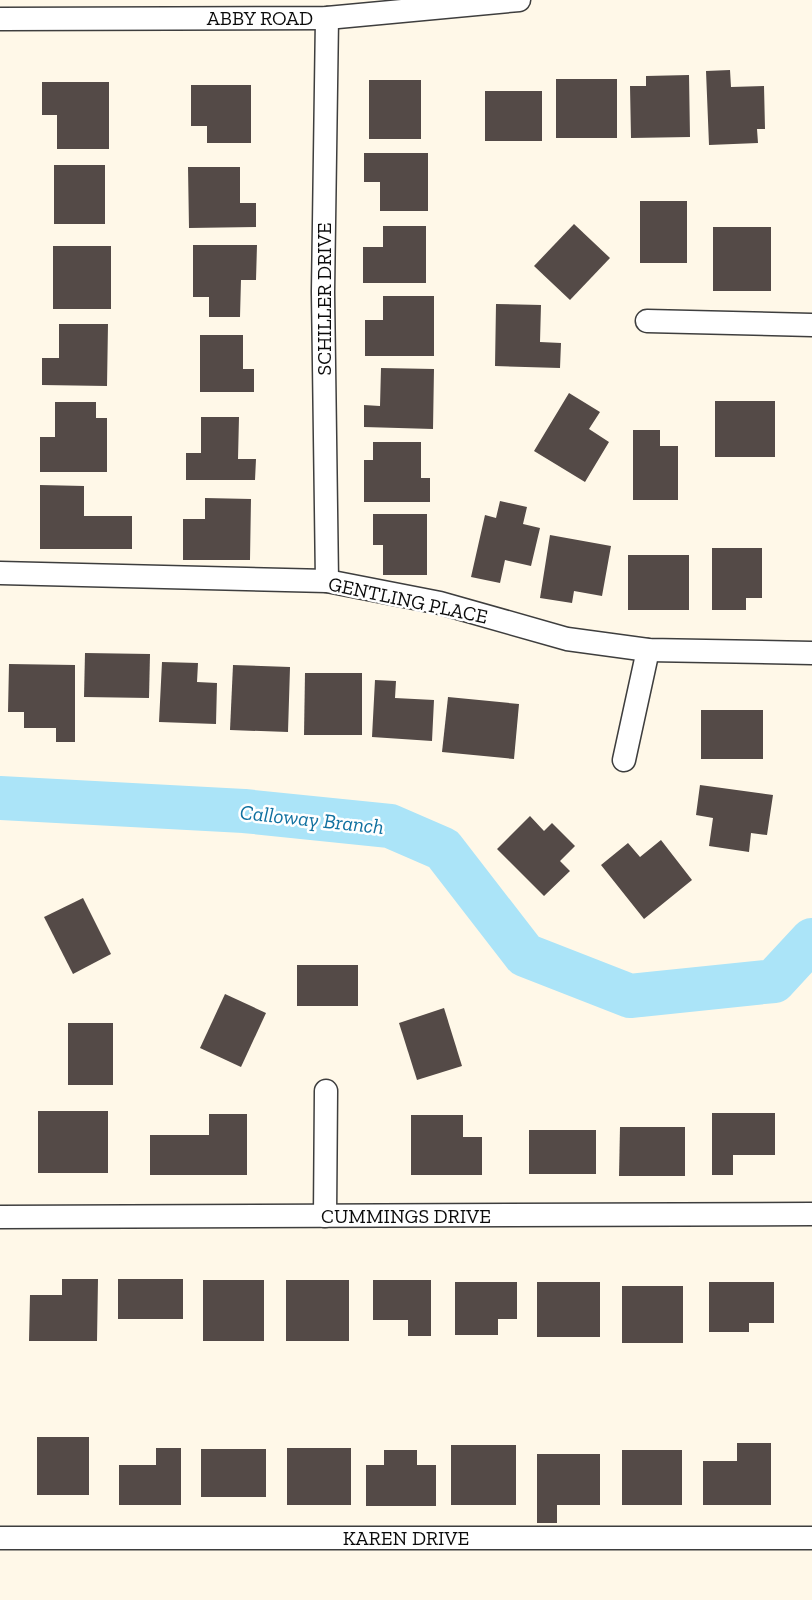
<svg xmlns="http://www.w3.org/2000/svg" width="812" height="1600" font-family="'Zilla Slab',serif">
  <rect width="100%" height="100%" fill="#fff8e8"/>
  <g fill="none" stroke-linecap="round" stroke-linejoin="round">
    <polyline stroke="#abe4f8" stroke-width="44" points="0,798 244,811 390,826 443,849 525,955 630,996 774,981 812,940"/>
  </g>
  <g fill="#544a47">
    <polygon points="730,70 731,87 764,86 765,129 757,129 758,143 709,145 706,71"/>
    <polygon points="689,75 690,137 631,138 630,86 646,86 646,76"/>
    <rect x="556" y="79" width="61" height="59"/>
    <rect x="369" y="80" width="52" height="59"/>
    <polygon points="42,82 109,82 109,149 57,149 57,115 42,115"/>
    <polygon points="191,85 251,85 251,143 207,143 207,126 191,126"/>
    <rect x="485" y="91" width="57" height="50"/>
    <polygon points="364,153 428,153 428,211 380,211 380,182 364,182"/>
    <rect x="54" y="165" width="51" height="59"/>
    <polygon points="188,167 240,167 240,203 256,203 256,227 189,228"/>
    <rect x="640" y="201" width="47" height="62"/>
    <polygon points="574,224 610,258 570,300 534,266"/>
    <polygon points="383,226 426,226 426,283 363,283 363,247 383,247"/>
    <rect x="713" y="227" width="58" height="64"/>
    <polygon points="193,245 257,245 256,280 241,280 240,317 209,317 209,297 193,297"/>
    <rect x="53" y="246" width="58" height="63"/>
    <polygon points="383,296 434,296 434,356 365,356 365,320 383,320"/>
    <polygon points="496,304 541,305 540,342 561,343 560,368 495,366"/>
    <polygon points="59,324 108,324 107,386 42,385 42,358 59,358"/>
    <polygon points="200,335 243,335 243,369 254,369 254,392 200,392"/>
    <polygon points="381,368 434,369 433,429 364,427 364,405 380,406"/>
    <polygon points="569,393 600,412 589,429 609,442 585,482 534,451"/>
    <rect x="715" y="401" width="60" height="56"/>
    <polygon points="55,402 96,402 96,418 107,418 107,472 40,472 40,437 55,437"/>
    <polygon points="201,417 239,417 238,459 256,459 255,480 186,480 186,453 201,453"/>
    <polygon points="633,430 660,430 660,446 678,446 678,500 633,500"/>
    <polygon points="373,442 421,442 421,478 430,478 430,502 364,502 364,460 373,460"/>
    <polygon points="40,485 84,486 84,516 132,516 132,549 40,549"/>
    <polygon points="205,498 251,499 250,560 183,560 183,519 205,519"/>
    <polygon points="500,501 527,507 523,524 540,528 531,566 505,560 500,583 471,577 485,515 496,518"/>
    <polygon points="373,514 427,514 427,575 383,575 383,545 373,545"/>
    <polygon points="550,535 611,546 602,596 574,591 572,603 540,598"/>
    <polygon points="712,548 762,548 762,598 746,598 746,610 712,610"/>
    <rect x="628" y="555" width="61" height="55"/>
    <polygon points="85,653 150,654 149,698 84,697"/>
    <polygon points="162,662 198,663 197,682 217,683 216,724 159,722"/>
    <polygon points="9,664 75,665 75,742 56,742 56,728 24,728 24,712 8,712"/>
    <polygon points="233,665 290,667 288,732 230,730"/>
    <polygon points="305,673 362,673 362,735 304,735"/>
    <polygon points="375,680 396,681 395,698 434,700 432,741 372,737"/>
    <polygon points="448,697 519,704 514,759 442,752"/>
    <rect x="701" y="710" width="62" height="49"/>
    <polygon points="700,785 773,795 767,835 751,833 749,852 709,846 713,818 696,815"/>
    <polygon points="530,816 544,831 552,823 575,846 560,861 570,871 544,896 497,849"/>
    <polygon points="661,840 692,880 644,919 601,865 628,843 640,857"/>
    <polygon points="83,898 111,954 73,974 44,917"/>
    <rect x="297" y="965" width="61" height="41"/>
    <polygon points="225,994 266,1013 241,1067 200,1048"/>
    <polygon points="444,1008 462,1066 417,1080 399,1023"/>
    <rect x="68" y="1023" width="45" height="62"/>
    <rect x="38" y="1111" width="70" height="62"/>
    <polygon points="712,1113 775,1113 775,1155 733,1155 733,1175 712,1175"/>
    <polygon points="209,1114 247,1114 247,1175 150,1175 150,1135 209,1135"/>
    <polygon points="411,1115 463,1115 463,1137 482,1137 482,1175 411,1175"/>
    <polygon points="620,1127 685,1127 685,1176 619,1176"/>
    <rect x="529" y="1130" width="67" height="44"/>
    <polygon points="62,1279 98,1279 97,1341 29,1341 30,1295 62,1295"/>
    <rect x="118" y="1279" width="65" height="40"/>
    <rect x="203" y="1280" width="61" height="61"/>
    <rect x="286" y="1280" width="63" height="61"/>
    <polygon points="373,1280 431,1280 431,1336 408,1336 408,1320 373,1320"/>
    <polygon points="455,1282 517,1282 517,1319 498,1319 498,1335 455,1335"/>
    <rect x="537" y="1282" width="63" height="55"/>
    <polygon points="709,1282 774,1282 774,1323 749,1323 749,1332 709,1332"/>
    <rect x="622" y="1286" width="61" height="57"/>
    <rect x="37" y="1437" width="52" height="58"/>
    <polygon points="737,1443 771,1443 771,1505 703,1505 703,1461 737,1461"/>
    <rect x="451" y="1445" width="65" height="60"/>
    <polygon points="156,1448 181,1448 181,1505 119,1505 119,1465 156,1465"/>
    <rect x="287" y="1448" width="64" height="57"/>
    <rect x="201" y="1449" width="65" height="48"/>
    <polygon points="384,1450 417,1450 417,1465 436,1465 436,1506 366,1506 366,1465 384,1465"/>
    <rect x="622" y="1450" width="60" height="55"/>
    <polygon points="537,1454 600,1454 600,1505 557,1505 557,1523 537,1523"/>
  </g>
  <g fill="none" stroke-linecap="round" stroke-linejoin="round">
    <g stroke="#3e3e3e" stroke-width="25">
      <g id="minor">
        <polyline points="327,18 323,292 327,581"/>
        <polyline points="0,19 327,18 519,0"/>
        <polyline points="647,321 812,325"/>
        <polyline points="0,573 327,581 440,603 567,639 648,650 812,653"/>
        <polyline points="624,760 648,650"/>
        <polyline points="325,1216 326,1091"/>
        <polyline points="0,1217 812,1214"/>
        <polyline points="0,1538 812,1538"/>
      </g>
    </g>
    <use href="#minor" stroke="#fff" stroke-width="22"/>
  </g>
  <g text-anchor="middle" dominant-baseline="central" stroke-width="5" stroke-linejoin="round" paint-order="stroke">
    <g font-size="20" fill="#0b0b0b" stroke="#fff">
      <text x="260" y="18">ABBY ROAD</text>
      <text transform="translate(324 299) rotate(-90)">SCHILLER DRIVE</text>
      <text transform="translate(408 600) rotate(12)">GENTLING PLACE</text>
      <text x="406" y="1216">CUMMINGS DRIVE</text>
      <text x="406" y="1538">KAREN DRIVE</text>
    </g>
    <g font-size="21" font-style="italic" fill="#1071a0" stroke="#fff">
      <text transform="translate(312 819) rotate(6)">Calloway Branch</text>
    </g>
  </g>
</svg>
